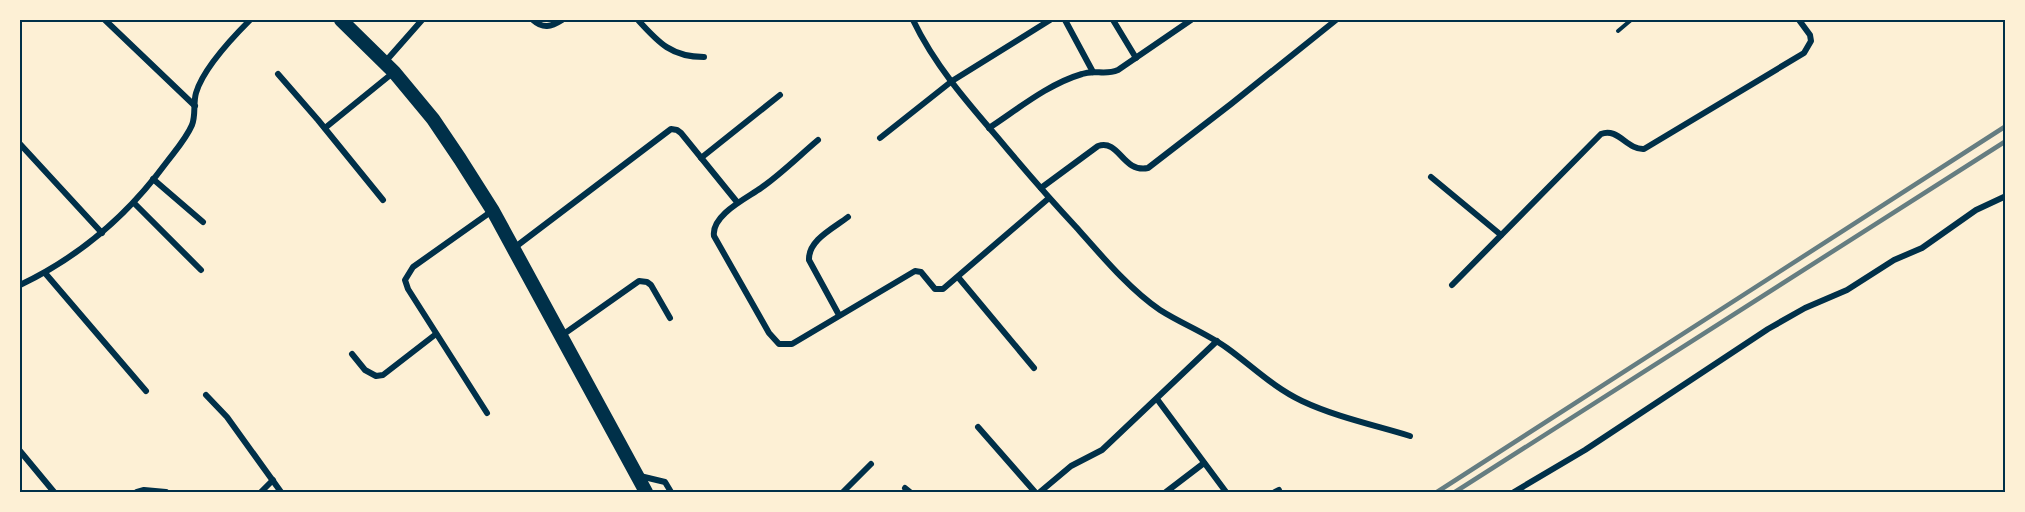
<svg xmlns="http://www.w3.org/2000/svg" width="2025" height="512" font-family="'Space Grotesk',sans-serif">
  <rect width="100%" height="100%" fill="#fdf0d5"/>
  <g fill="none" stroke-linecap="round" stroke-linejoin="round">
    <polyline stroke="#003049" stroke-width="4" points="1618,31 1631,20"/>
    <g stroke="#003049" stroke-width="6">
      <polyline points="105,20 195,106"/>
      <path d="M533,20c10,9 18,7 29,0"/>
      <path d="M638,20c20,22 33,37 66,37"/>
      <path d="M913,20c21,44 53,81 85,118 25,30 51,60 78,89 24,27 54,63 84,83 22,14 46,23 67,38 25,18 47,40 75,53 34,16 72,24 108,35"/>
      <polyline points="1065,20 1093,72"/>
      <polyline points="1113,20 1136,58"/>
      <polyline points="385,62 422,20"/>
      <polyline points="278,74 318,120 383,200"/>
      <polyline points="325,128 394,72"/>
      <path d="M989,128c29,-19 59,-44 93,-54 13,-5 22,2 36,-4l73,-50"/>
      <polyline points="880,138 952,81 1050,20"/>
      <path d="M818,140c-19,16 -37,34 -57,48 -14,10 -50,27 -47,48l55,97 10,11h13l123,-73 6,1 14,17h8l106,-91"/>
      <polyline points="20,144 102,233"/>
      <polyline points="701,158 780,95"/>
      <polyline points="1431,177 1501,235"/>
      <polyline points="153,179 203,222"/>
      <path d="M1041,188l57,-42c22,-7 24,27 50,22l83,-64 105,-84"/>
      <polyline points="134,203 201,270"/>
      <polyline points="514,248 671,129 677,130 681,133 737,202"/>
      <polyline points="45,273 146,391"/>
      <polyline points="958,277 1034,368"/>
      <path d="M20,285c59,-28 107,-69 146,-122 9,-12 20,-24 26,-38 4,-10 1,-22 4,-32 7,-24 37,-56 54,-73"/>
      <path d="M1452,285l149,-151c17,-7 26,16 43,15l160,-96 7,-12 -1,-6 -11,-15"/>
      <path d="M839,315l-30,-55c-1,-20 25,-32 39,-43"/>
      <polyline points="561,336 639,281 647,282 651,285 670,318"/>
      <polyline points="352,354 365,370 376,376 383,375 436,334"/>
      <polyline points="206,395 227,417 281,492"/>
      <polyline points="1157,399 1226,492"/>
      <polyline points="487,413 408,289 405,280 413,267 492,211"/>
      <polyline points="978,427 1035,492"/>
      <polyline points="20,451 54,492"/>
      <polyline points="640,476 665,482 671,492"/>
      <polyline points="905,488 910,492"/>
      <polyline points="137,492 144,490 166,492"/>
      <polyline points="261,492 273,480"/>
      <polyline points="843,492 871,464"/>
      <polyline points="1040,492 1071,466 1102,450 1217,341"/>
      <polyline points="1166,492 1204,463"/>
      <polyline points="1275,492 1279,490"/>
      <polyline points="1514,492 1585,450 1768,329 1805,308 1847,290 1894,260 1922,248 1976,210 2006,196"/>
    </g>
    <polyline stroke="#003049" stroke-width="14" points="341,20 394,72 433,119 460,159 493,211 646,492"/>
    <g stroke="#657d81" stroke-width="4.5">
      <polyline points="1437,492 2006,126"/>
      <polyline points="1455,492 2006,141"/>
    </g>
  </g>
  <rect width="2025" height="512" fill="none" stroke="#fdf0d5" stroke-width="42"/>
  <rect x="21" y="21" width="1983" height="470" fill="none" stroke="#003049" stroke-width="2"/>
</svg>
